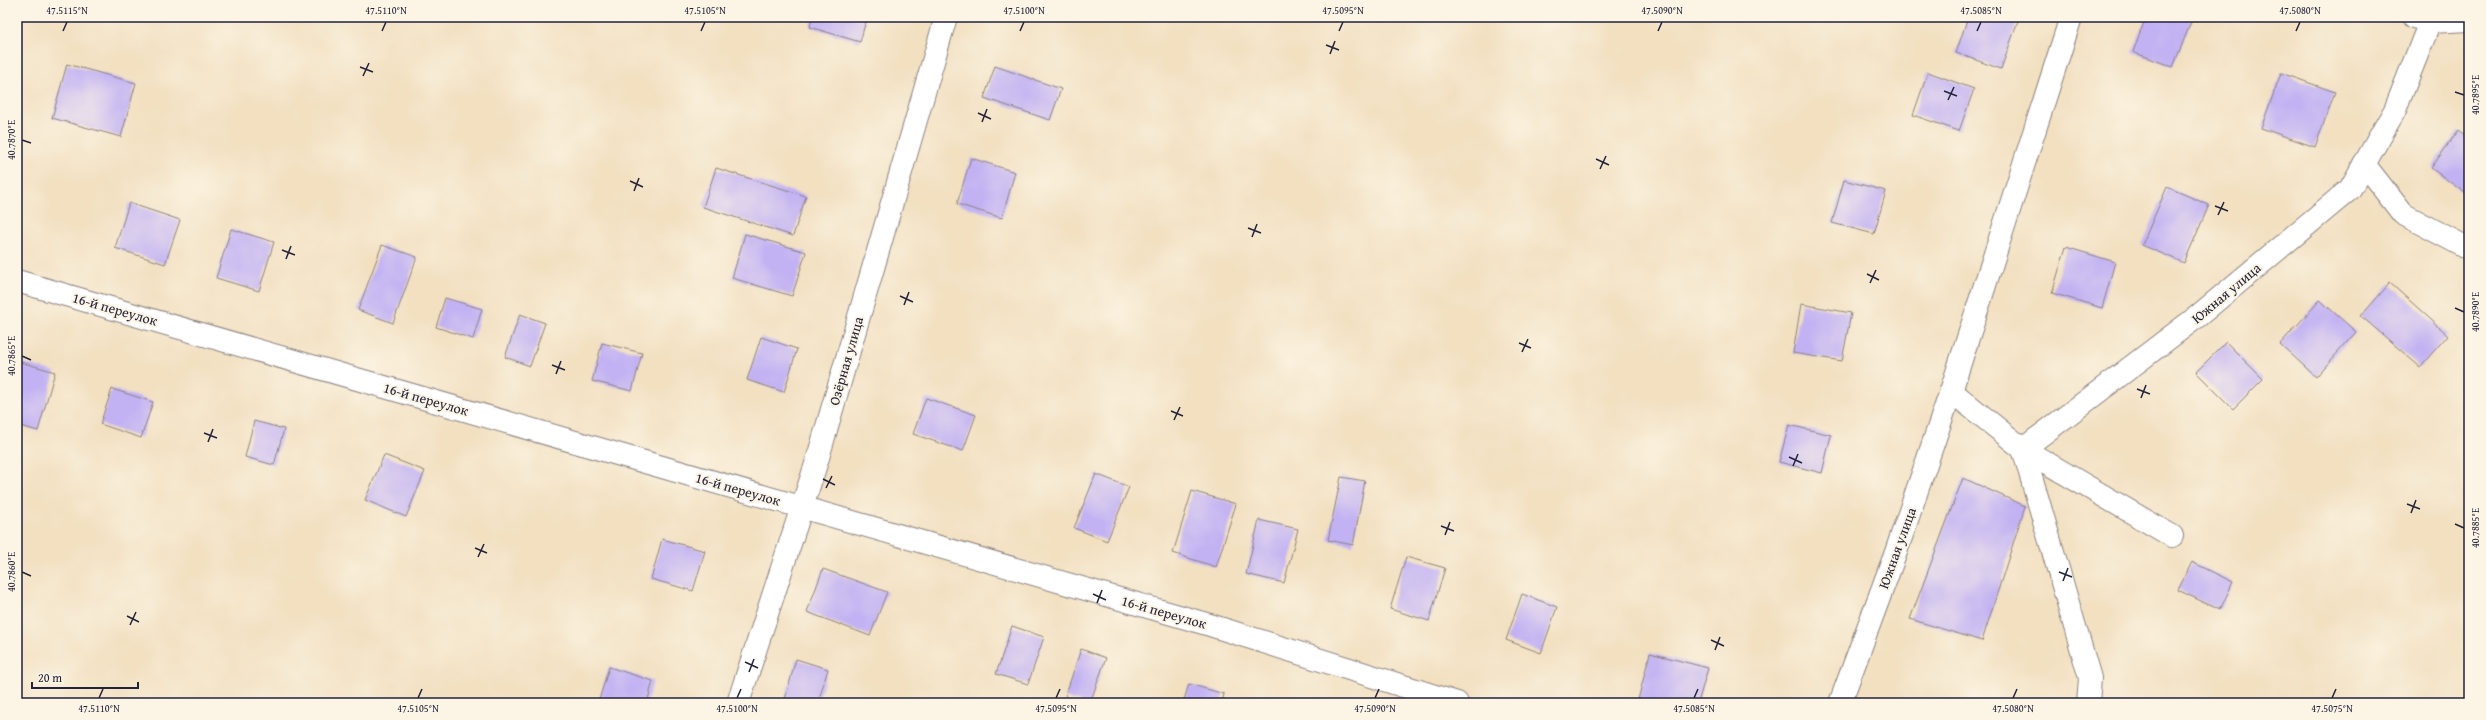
<svg xmlns="http://www.w3.org/2000/svg" width="2486" height="720" font-family="'Gentium Book Plus',serif">
  <rect width="100%" height="100%" fill="#fcf5e5"/>
  <filter id="ink" filterUnits="userSpaceOnUse"><feTurbulence type="fractalNoise" baseFrequency=".025" numOctaves="2"/><feDisplacementMap in="SourceGraphic" scale="8" xChannelSelector="R" yChannelSelector="G"/><feConvolveMatrix kernelMatrix="1 2 1 2 8 2 1 2 1" color-interpolation-filters="sRGB"/></filter>
  <filter id="wash" filterUnits="userSpaceOnUse"><feTurbulence type="fractalNoise" baseFrequency=".012" numOctaves="4" result="noise"/><feDisplacementMap in="SourceGraphic" scale="16" xChannelSelector="R" yChannelSelector="G"/><feGaussianBlur stdDeviation="0.9" result="paint"/><feColorMatrix in="noise" values="0 0 0 0 0 0 0 0 0 0 0 0 0 0 0 0 0 1.4 0 .05"/><feComposite in="paint" operator="in"/></filter>
  <g filter="url(#wash)">
    <rect width="100%" height="100%" fill="#f2e0c1"/>
    <g id="blocks">
      <g fill="#c2b2f3">
        <polygon points="812,17 867,17 860,42 810,27"/>
        <polygon points="1968,17 2019,18 2001,69 1956,53"/>
        <polygon points="2146,17 2193,17 2173,67 2133,52"/>
        <polygon points="67,64 136,83 121,137 52,118"/>
        <polygon points="995,66 1061,89 1050,120 984,98"/>
        <polygon points="1928,72 1974,89 1959,131 1913,115"/>
        <polygon points="2281,73 2335,92 2315,147 2261,128"/>
        <polygon points="2458,131 2469,139 2469,196 2431,168"/>
        <polygon points="971,158 1015,172 1002,218 957,204"/>
        <polygon points="716,168 806,196 793,236 703,207"/>
        <polygon points="1844,180 1886,191 1874,234 1832,223"/>
        <polygon points="2167,187 2209,205 2184,263 2142,245"/>
        <polygon points="129,203 180,220 165,264 115,248"/>
        <polygon points="231,229 274,242 259,291 216,278"/>
        <polygon points="745,234 806,252 792,296 732,278"/>
        <polygon points="382,245 417,257 393,323 358,310"/>
        <polygon points="2066,247 2115,262 2102,308 2052,293"/>
        <polygon points="2390,283 2448,335 2420,367 2361,316"/>
        <polygon points="445,298 482,309 473,339 436,327"/>
        <polygon points="2320,300 2356,332 2316,377 2280,344"/>
        <polygon points="1801,304 1851,313 1842,361 1793,353"/>
        <polygon points="520,314 545,323 530,366 505,357"/>
        <polygon points="761,337 797,349 784,392 747,380"/>
        <polygon points="2226,342 2263,379 2233,409 2196,372"/>
        <polygon points="602,343 642,353 632,391 592,381"/>
        <polygon points="17,361 55,372 38,431 17,425"/>
        <polygon points="112,389 153,402 141,438 100,424"/>
        <polygon points="926,398 976,415 963,451 913,434"/>
        <polygon points="254,421 284,429 274,465 245,457"/>
        <polygon points="1789,425 1831,435 1822,473 1779,462"/>
        <polygon points="384,455 425,471 406,517 365,500"/>
        <polygon points="1096,474 1129,487 1107,541 1074,528"/>
        <polygon points="1341,477 1365,481 1353,545 1328,540"/>
        <polygon points="1963,478 2025,506 1982,641 1910,619"/>
        <polygon points="1192,491 1236,504 1216,567 1173,553"/>
        <polygon points="1259,520 1298,529 1284,583 1246,574"/>
        <polygon points="662,539 705,551 693,591 651,579"/>
        <polygon points="1406,557 1445,568 1429,621 1390,609"/>
        <polygon points="2192,562 2233,582 2220,610 2178,590"/>
        <polygon points="823,569 887,592 870,636 807,612"/>
        <polygon points="1522,594 1557,607 1541,653 1506,640"/>
        <polygon points="1012,626 1044,637 1028,684 996,674"/>
        <polygon points="1081,649 1106,658 1090,703 1083,703 1065,697"/>
        <polygon points="1650,653 1708,668 1698,703 1647,703 1638,700"/>
        <polygon points="796,659 828,669 818,703 784,703"/>
        <polygon points="609,667 653,681 647,703 598,703"/>
        <polygon points="1189,684 1224,694 1222,703 1183,703"/>
      </g>
    </g>
  </g>
  <g filter="url(#ink)">
    <use href="#blocks" fill-opacity="0" stroke="#8a817e" stroke-width="1"/>
    <g fill="none" stroke-linecap="round" stroke-linejoin="round">
      <g stroke="#8a817e" stroke-width="24">
        <g id="minor">
          <polyline points="2414,17 2430,22 2469,20"/>
          <polyline points="2364,164 2403,214 2469,249"/>
          <polyline points="17,281 1210,625 1457,703"/>
          <polyline points="1951,391 2023,449 2198,316 2350,189 2395,110 2430,22"/>
          <polyline points="738,703 817,461 946,17"/>
          <polyline points="1840,703 1896,552 1951,391 2071,17"/>
          <polyline points="2088,703 2090,678 2023,449 2172,536"/>
        </g>
      </g>
      <use href="#minor" stroke="#fff" stroke-width="22"/>
    </g>
  </g>
  <path fill="none" stroke="#22223b" stroke-width="1.5" d="M63,31l4,-9M382,31l4,-9M701,31l4,-9M1020,31l4,-9M1339,31l4,-9M1658,31l4,-9M1977,31l4,-9M2296,31l4,-9M1326,45l13,5M1330,54l5,-13M360,67l13,5M363,76l6,-13M1944,91l13,5M2455,92l9,3M1948,100l6,-13M978,113l13,6M982,122l5,-13M22,140l9,3M1596,159l13,6M1600,169l6,-13M630,181l13,6M634,191l5,-13M2215,206l13,5M2218,215l6,-13M1248,228l13,5M1252,237l5,-13M282,250l13,5M286,259l5,-13M1867,274l12,6M1870,283l6,-13M900,296l13,6M904,305l5,-13M2455,308l9,4M1519,343l12,5M1522,352l6,-13M22,356l9,4M552,365l13,5M556,374l5,-13M2137,389l13,5M2141,398l5,-13M1171,411l12,5M1174,420l6,-13M204,433l13,5M208,442l5,-13M1789,457l13,6M1793,466l5,-12M823,479l12,6M826,488l6,-12M2407,504l13,5M2411,513l5,-13M2455,524l9,4M1441,526l13,5M1445,535l5,-13M475,548l12,5M478,557l6,-13M22,572l9,4M2059,572l13,5M2063,581l5,-13M1093,594l13,6M1097,603l5,-13M127,616l12,6M130,625l6,-13M1711,640l13,6M1715,650l5,-13M745,662l13,6M749,672l5,-13M99,698l4,-9M418,698l4,-9M737,698l4,-9M1056,698l4,-9M1375,698l4,-9M1694,698l4,-9M2013,698l4,-9M2332,698l4,-9"/>
  <g text-anchor="middle" dominant-baseline="central" stroke-width="4" stroke-linejoin="round" paint-order="stroke">
    <g font-size="14" fill="#22223b" stroke="#fcf5e5">
      <text transform="translate(2226 293) rotate(-40)">Южная улица</text>
      <text transform="translate(115 309) rotate(16)">16-й переулок</text>
      <text transform="translate(846 361) rotate(-74)">Озёрная улица</text>
      <text transform="translate(426 399) rotate(16)">16-й переулок</text>
      <text transform="translate(738 489) rotate(16)">16-й переулок</text>
      <text transform="translate(1897 548) rotate(-70)">Южная улица</text>
      <text transform="translate(1164 612) rotate(16)">16-й переулок</text>
    </g>
  </g>
  <rect width="2486" height="720" fill="none" stroke="#fcf5e5" stroke-width="44"/>
  <path d="M32 682v6h106v-6" fill="none" stroke="#22223b" stroke-width="2"/>
  <text x="38" y="682" font-size="12" fill="#22223b" stroke="#fcf5e5" stroke-width="3" paint-order="stroke">20 m</text>
  <rect x="22" y="22" width="2442" height="676" fill="none" stroke="#22223b" stroke-width="1.5"/>
  <g font-size="10" text-anchor="middle" fill="#22223b">
    <text x="67" y="14">47.5115°N</text>
    <text x="386" y="14">47.5110°N</text>
    <text x="705" y="14">47.5105°N</text>
    <text x="1024" y="14">47.5100°N</text>
    <text x="1343" y="14">47.5095°N</text>
    <text x="1662" y="14">47.5090°N</text>
    <text x="1981" y="14">47.5085°N</text>
    <text x="2300" y="14">47.5080°N</text>
    <text transform="translate(2475 95) rotate(-90)" y="4">40.7895°E</text>
    <text transform="translate(11 140) rotate(-90)" y="4">40.7870°E</text>
    <text transform="translate(2475 312) rotate(-90)" y="4">40.7890°E</text>
    <text transform="translate(11 356) rotate(-90)" y="4">40.7865°E</text>
    <text transform="translate(2475 528) rotate(-90)" y="4">40.7885°E</text>
    <text transform="translate(11 572) rotate(-90)" y="4">40.7860°E</text>
    <text x="99" y="712">47.5110°N</text>
    <text x="418" y="712">47.5105°N</text>
    <text x="737" y="712">47.5100°N</text>
    <text x="1056" y="712">47.5095°N</text>
    <text x="1375" y="712">47.5090°N</text>
    <text x="1694" y="712">47.5085°N</text>
    <text x="2013" y="712">47.5080°N</text>
    <text x="2332" y="712">47.5075°N</text>
  </g>
</svg>
